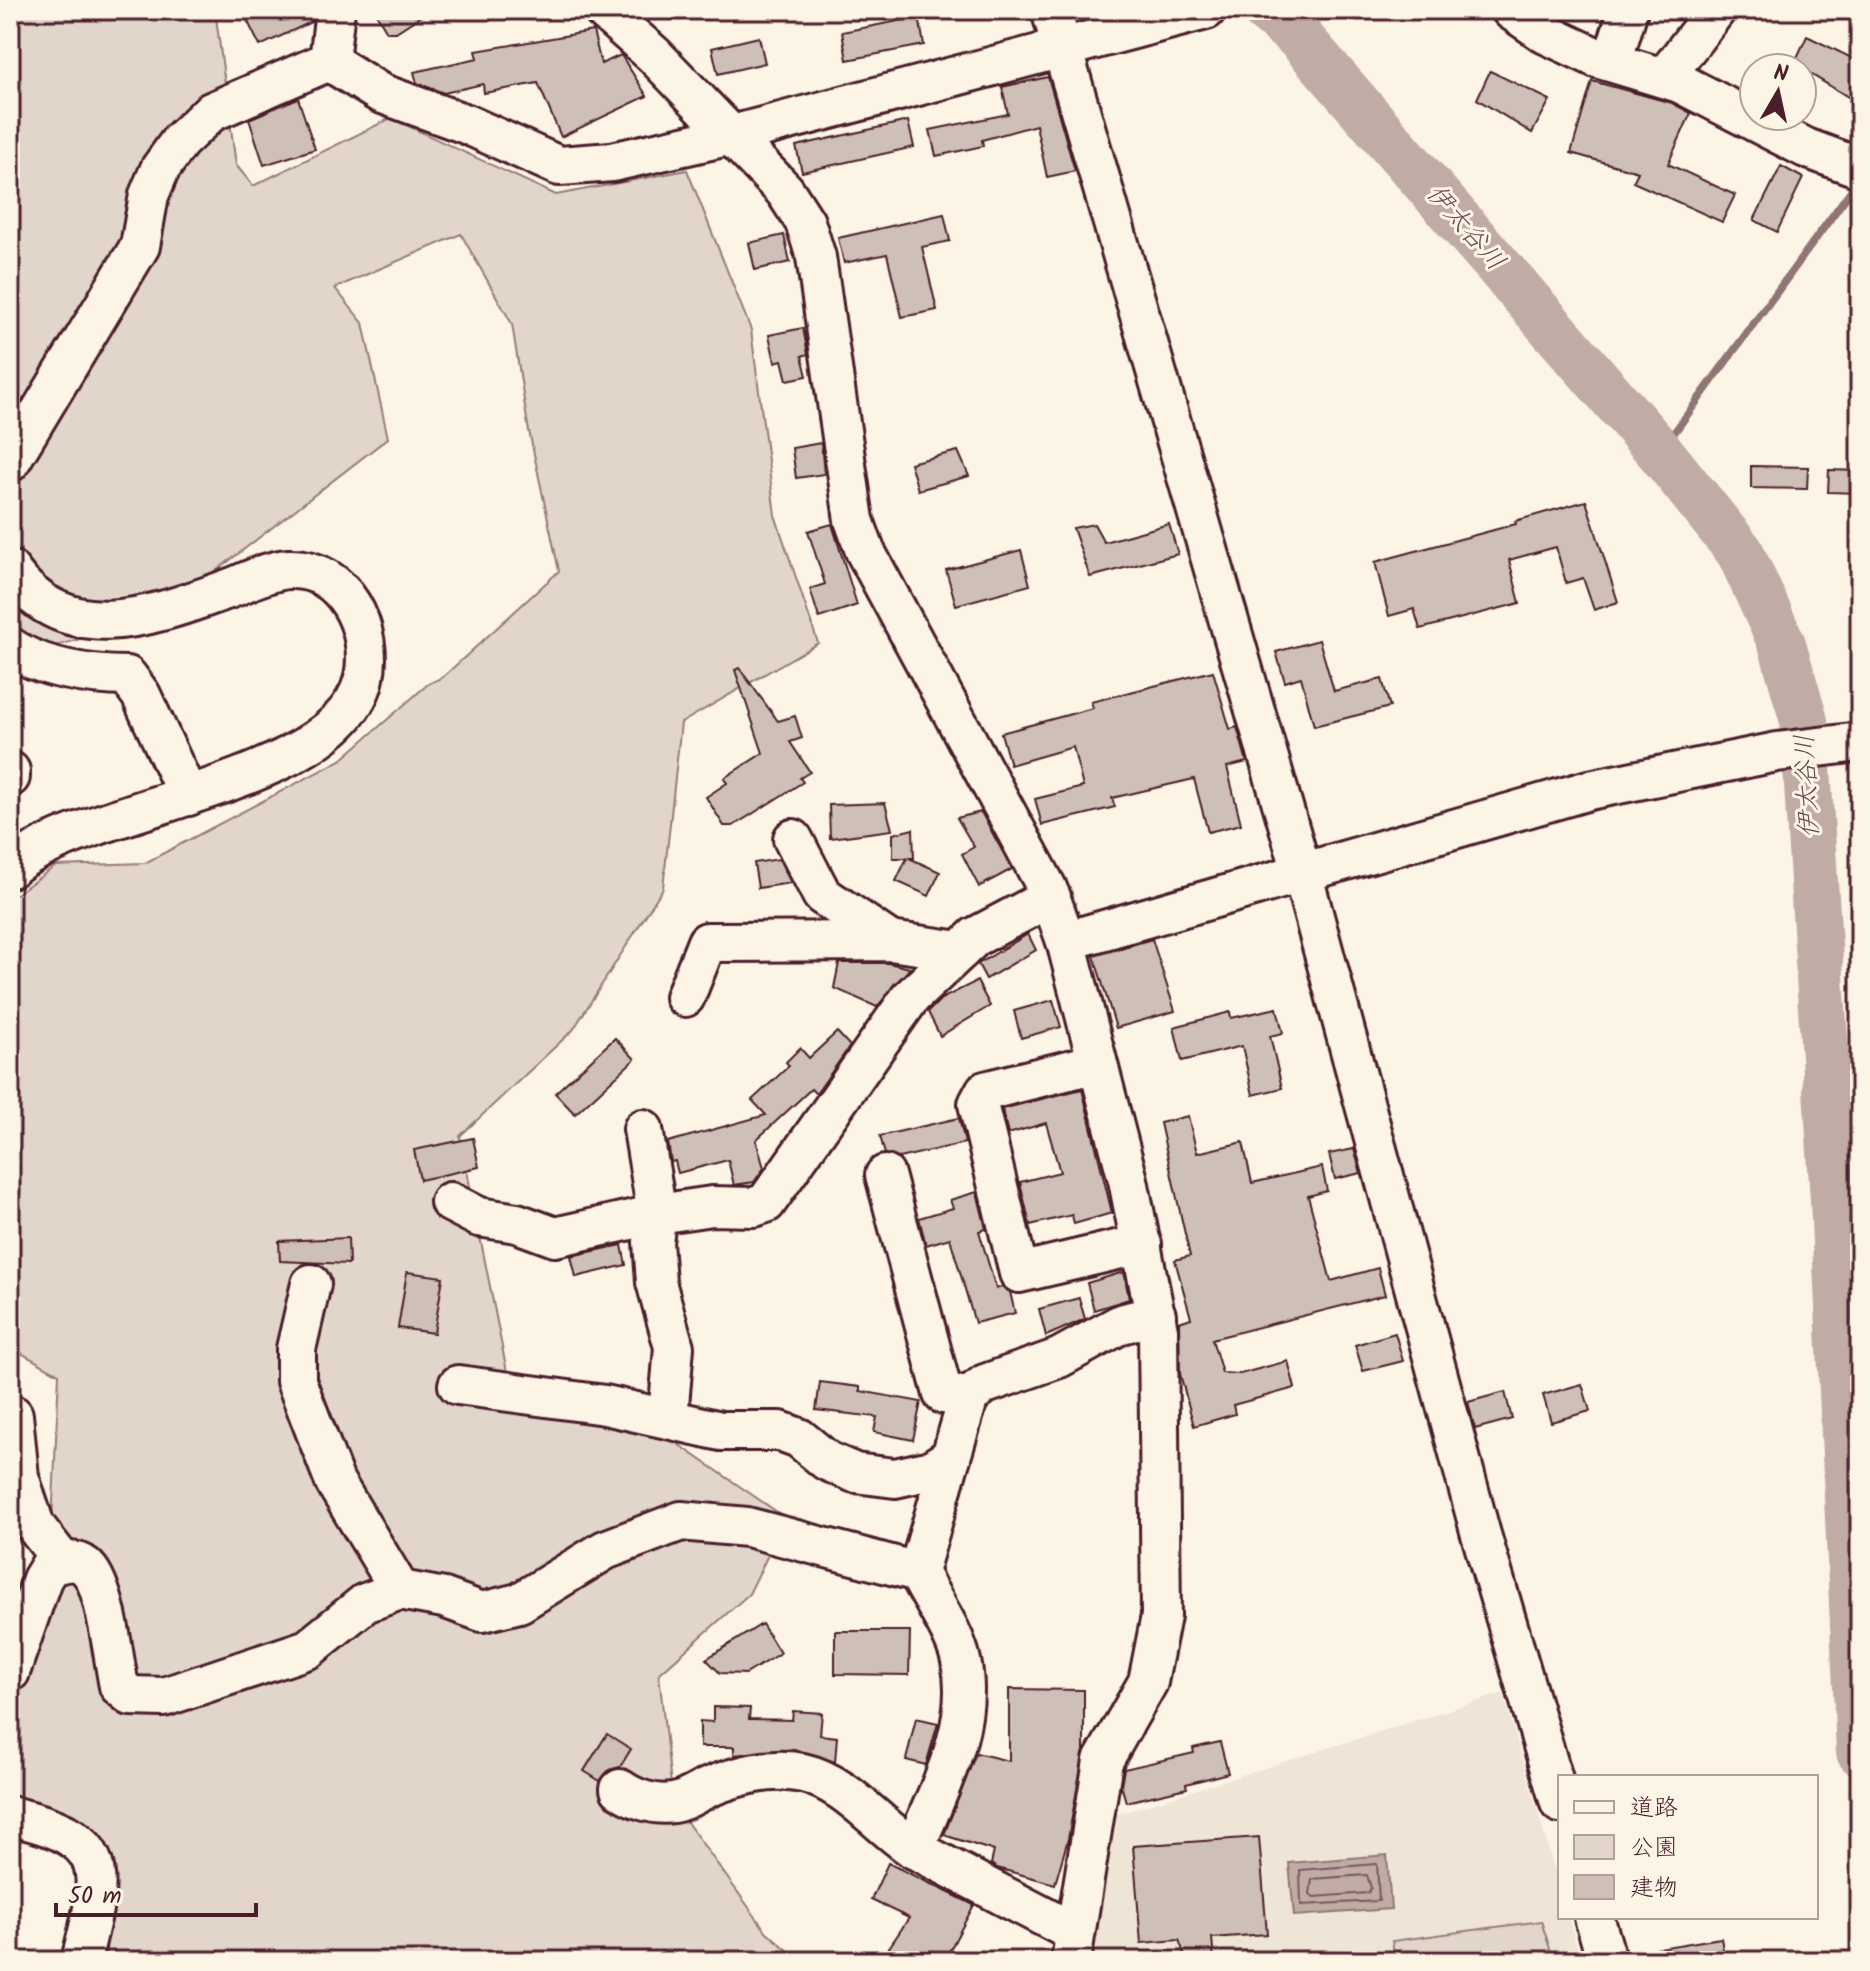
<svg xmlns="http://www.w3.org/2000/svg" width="1870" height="1971" font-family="Kalam,'Klee One',sans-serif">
  <rect width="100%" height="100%" fill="#fcf5e5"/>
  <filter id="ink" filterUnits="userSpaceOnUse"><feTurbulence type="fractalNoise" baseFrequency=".0125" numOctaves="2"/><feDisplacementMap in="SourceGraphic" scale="16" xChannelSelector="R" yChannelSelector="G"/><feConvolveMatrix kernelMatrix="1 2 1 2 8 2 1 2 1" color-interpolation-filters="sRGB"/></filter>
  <g filter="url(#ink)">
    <polygon fill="#eee5d7" points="1503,1693 1560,1888 1560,1917 1568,1917 1581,1961 1086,1961 1108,1817"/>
    <g fill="#e2d5ca" stroke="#967a7a" stroke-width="2">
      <polygon points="10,10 215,10 236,165 253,186 391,118 556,195 687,170 751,330 775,515 818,643 681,723 663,888 573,1030 460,1136 511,1392 669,1438 786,1518 749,1594 659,1674 673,1803 766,1931 800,1961 107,1961 100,1840 10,1796 10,1687 50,1566 59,1374 10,1347 10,898 56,866 145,863 341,760 428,684 443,677 559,571 528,426 512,324 461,234 335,288 363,323 388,438 159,615 10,660"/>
      <polygon points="1541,1921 1554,1961 1395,1961 1392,1941"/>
    </g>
    <polygon fill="#c0aca5" stroke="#917474" stroke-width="2" points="1387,1855 1391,1909 1294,1916 1289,1863"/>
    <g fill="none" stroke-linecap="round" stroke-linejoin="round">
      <g stroke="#79575c" stroke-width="2">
        <polygon points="1377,1864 1379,1901 1301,1905 1300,1870"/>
        <polygon points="1367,1875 1371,1888 1368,1893 1314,1897 1310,1894 1312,1879"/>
      </g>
      <polyline stroke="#917474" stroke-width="8" points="1660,452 1860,178"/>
      <polyline stroke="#c0aca5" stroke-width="48" points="1266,10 1299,37 1660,452 1740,552 1782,644 1804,721 1834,1200 1860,1752"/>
    </g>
    <g fill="#cfc0b7" stroke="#4a1f2b" stroke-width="2">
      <polygon points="242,10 313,10 311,22 260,46"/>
      <polygon points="374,10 430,10 396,32 387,32"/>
      <polygon points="919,17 924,45 847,60 842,32"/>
      <polygon points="593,31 601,64 621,55 647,96 561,137 538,83 484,93 483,84 444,93 417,83 414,72 478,58 476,51"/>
      <polygon points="1807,36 1860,62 1860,79 1850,98 1794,64"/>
      <polygon points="759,37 765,63 718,74 712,48"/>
      <polygon points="1490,71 1550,100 1532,133 1477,99"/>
      <polygon points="1048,77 1075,171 1047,177 1036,125 982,140 983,146 936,156 930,130 1008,114 1002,87"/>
      <polygon points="1592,81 1672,103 1691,113 1668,164 1735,195 1722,222 1633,182 1638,172 1571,153"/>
      <polygon points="298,98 315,149 264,165 249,119"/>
      <polygon points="908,121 914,147 802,172 796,146"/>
      <polygon points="1781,166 1803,178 1777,232 1754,220"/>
      <polygon points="944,214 950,241 922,247 937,310 902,317 887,254 844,263 838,238"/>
      <polygon points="784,235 790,262 755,270 749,243"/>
      <polygon points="803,328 808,354 802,356 807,376 787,380 782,360 775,362 769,335"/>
      <polygon points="821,443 824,474 796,478 792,448"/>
      <polygon points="958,451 969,476 918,490 910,463"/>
      <polygon points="1751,466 1808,467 1807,489 1751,488"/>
      <polygon points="1829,470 1860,471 1860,493 1828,492"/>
      <polygon points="1586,501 1618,602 1594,610 1583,578 1566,583 1556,547 1509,560 1520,603 1420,629 1414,609 1389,616 1375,562 1516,524 1515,521"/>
      <polygon points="832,524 857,605 819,618 810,589 825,584 808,531"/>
      <polygon points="1094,524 1104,542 1169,524 1178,554 1090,577 1073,528"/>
      <polygon points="1021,550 1030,585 956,605 946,570"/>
      <polygon points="1319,640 1334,691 1382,679 1390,707 1314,726 1301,677 1285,682 1276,652"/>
      <polygon points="739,668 778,721 795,716 802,738 790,742 810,772 800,778 803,782 733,826 724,826 706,797 727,783 724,778 763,753 735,670"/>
      <polygon points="1213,671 1230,729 1237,727 1247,762 1227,767 1241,824 1208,832 1194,779 1112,798 1115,807 1042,825 1035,799 1083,787 1073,747 1010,765 1001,733 1093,708 1091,702"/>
      <polygon points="885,803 892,830 830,838 829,805"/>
      <polygon points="981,812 1012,869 979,887 962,854 974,847 957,818"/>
      <polygon points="913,829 914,858 909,858 940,872 929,896 896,881 907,858 893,858 893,834"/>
      <polygon points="779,859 791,883 758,888 754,863"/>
      <polygon points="1028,934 1036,950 986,979 978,964"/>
      <polygon points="1152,939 1175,1011 1116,1028 1094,956"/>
      <polygon points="839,963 888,963 910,968 877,1007 834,988"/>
      <polygon points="977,981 990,1006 940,1036 928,1012 941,999"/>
      <polygon points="1053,1000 1061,1027 1021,1038 1014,1011"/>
      <polygon points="1277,1008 1283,1033 1270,1036 1282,1088 1253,1095 1242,1046 1182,1061 1174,1027 1230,1012 1231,1018"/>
      <polygon points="837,1032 850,1046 816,1094 811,1089 756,1140 764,1168 754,1182 734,1185 728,1160 678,1173 675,1161 671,1162 668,1142 766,1115 752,1100 789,1066 786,1062 800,1048 809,1058"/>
      <polygon points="615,1038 635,1059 575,1114 555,1093"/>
      <polygon points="1082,1089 1112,1213 1074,1224 1072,1215 1030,1225 1020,1182 1060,1172 1046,1123 1008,1134 1002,1109"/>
      <polygon points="1188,1116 1197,1153 1243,1142 1252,1183 1322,1167 1327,1191 1308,1196 1331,1281 1378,1268 1385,1295 1212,1339 1222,1373 1240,1374 1288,1361 1295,1388 1233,1405 1235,1414 1194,1426 1180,1374 1179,1322 1191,1318 1175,1260 1190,1256 1160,1123"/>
      <polygon points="959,1118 965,1143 899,1158 885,1154 880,1136"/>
      <polygon points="473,1138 479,1167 420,1180 414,1150"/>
      <polygon points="1354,1149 1361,1173 1335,1179 1329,1154"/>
      <polygon points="977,1192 986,1229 979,1231 996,1289 1002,1287 1010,1292 1015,1313 975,1323 950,1238 926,1245 919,1218 953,1208 950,1200"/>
      <polygon points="348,1238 349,1264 280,1261 279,1241"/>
      <polygon points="622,1245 626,1265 576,1277 571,1256"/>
      <polygon points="407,1272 443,1277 434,1333 398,1328"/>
      <polygon points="1124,1272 1129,1299 1094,1310 1087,1283"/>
      <polygon points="1079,1298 1085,1319 1046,1336 1039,1309"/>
      <polygon points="1395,1333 1403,1361 1363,1371 1355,1345"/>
      <polygon points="820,1382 860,1387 860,1391 921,1402 913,1440 874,1432 877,1417 816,1410"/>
      <polygon points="1582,1384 1590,1411 1551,1422 1543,1395"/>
      <polygon points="1505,1392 1512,1419 1475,1429 1468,1402"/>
      <polygon points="762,1624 780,1653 746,1674 720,1673 706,1659"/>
      <polygon points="835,1631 910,1631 909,1675 835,1674"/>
      <polygon points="1009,1689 1084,1690 1084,1751 1068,1839 1055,1884 997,1868 991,1864 994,1851 944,1835 976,1753 1009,1761"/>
      <polygon points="713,1707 750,1708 749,1719 792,1720 793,1711 822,1713 820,1735 837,1737 835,1762 794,1749 734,1755 734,1747 700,1747 700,1721 713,1722"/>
      <polygon points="916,1718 938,1723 926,1765 906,1760"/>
      <polygon points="607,1734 631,1749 620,1767 609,1770 600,1781 584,1771"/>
      <polygon points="1220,1742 1228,1773 1186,1784 1187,1788 1126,1802 1121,1785 1124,1769 1194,1753 1193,1748"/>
      <polygon points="1259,1837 1267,1934 1212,1938 1214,1961 1187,1961 1179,1940 1141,1943 1133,1846"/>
      <polygon points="888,1863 974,1905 944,1961 880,1961 909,1918 871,1900"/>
      <polygon points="1721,1938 1725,1961 1654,1961 1653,1949"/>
    </g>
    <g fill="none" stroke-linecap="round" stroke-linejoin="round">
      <g stroke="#4a1f2b" stroke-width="44">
        <g id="minor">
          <polyline points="603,10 654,55 785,191 805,222 816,257 854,520 865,551 1047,888 1066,941 1128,1180 1158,1330 1161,1616 1148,1682 1103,1761 1071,1961"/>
          <polyline points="1051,10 1302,872 1480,1531 1560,1803"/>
          <polyline points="1511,10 1546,34 1597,58 1680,83 1806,148 1860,168"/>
          <polyline points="329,61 335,10"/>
          <polyline points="1612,62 1628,10"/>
          <polyline points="1664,78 1716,10"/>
          <polyline points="10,462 140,246 149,195 160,169 180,141 211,112 329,61 380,93 466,124 559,166 612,162 732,135 1206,10"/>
          <path d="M10,570c58,81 145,45 221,18 18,-7 38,-18 58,-19 56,-2 85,61 75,109 -24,108 -279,126 -354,190"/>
          <path d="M10,647c29,21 81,29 117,29l14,19 47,101"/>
          <polyline points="10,771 10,777"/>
          <polyline points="793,839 822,895 890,941"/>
          <polyline points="1066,941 1589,790 1777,752 1860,742"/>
          <polyline points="685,997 707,942 890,941 960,951"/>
          <polyline points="1097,1063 985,1091 978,1104 1019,1273 1142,1244"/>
          <polyline points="643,1129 657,1214 653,1242 656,1282 674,1347 668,1417"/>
          <polyline points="885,1175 943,1394 969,1396"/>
          <polyline points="450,1202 479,1217 517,1223 555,1237 657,1214 712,1206 754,1207 766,1203 910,998 975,937 1051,897"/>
          <polyline points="311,1284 296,1349 296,1381 335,1482 400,1590"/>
          <polyline points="458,1385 605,1405 721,1431 780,1431 799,1438 827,1461 855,1473 895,1478 931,1470 951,1457 969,1396 985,1384 1059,1358 1121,1324 1156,1315"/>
          <polyline points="13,1415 19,1477 35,1526 63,1562"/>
          <path d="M10,1672l32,-93 8,-13c12,-3 24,-9 35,0 21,16 28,92 34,120l12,10 33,1 144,-48 57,-46 35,-13 44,8 38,14 37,-9 86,-53 76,-29 66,6 171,45"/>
          <path d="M620,1789c14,10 35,17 53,14 10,-1 24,-10 34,-15 28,-12 65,-22 96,-15 44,10 74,52 111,76l159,83"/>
          <path d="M10,1816c104,22 93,56 71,145"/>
          <path d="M914,1849c24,-59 61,-123 47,-188 -5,-27 -31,-64 -43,-89l33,-115"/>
          <polyline points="1594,1917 1607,1961"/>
        </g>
      </g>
      <use href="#minor" stroke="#fcf5e5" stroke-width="38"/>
    </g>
  </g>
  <g text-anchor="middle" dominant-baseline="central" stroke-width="6" stroke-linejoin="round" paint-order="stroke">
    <g font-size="26" font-style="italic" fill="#6d4950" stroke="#fcf5e5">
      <text transform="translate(1465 228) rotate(49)">伊太谷川</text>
      <text transform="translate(1808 786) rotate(-93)">伊太谷川</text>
    </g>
  </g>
  <rect width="1870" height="1971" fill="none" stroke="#fcf5e5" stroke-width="40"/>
  <rect x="20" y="20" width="1830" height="1931" fill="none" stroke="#4a1f2b" stroke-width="3" filter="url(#ink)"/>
  <rect x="1558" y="1775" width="260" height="144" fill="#fcf5e5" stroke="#b59f9b" stroke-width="2"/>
  <rect x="1574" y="1801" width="40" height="12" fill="#fcf5e5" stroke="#b59f9b" stroke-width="2"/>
  <text x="1630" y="1815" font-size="24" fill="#4a1f2b">道路</text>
  <rect x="1574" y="1835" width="40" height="24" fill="#e2d5ca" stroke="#b59f9b" stroke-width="2"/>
  <text x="1630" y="1855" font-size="24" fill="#4a1f2b">公園</text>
  <rect x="1574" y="1875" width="40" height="24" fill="#cfc0b7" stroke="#b59f9b" stroke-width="2"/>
  <text x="1630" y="1895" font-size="24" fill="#4a1f2b">建物</text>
  <g transform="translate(1778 92) rotate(9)"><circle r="38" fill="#fcf5e5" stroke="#b59f9b" stroke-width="2"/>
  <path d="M0-6L14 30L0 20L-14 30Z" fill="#4a1f2b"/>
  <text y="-12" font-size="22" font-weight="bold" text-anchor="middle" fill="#4a1f2b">N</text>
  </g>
  <path d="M56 1903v12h200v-12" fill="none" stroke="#4a1f2b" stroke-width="4"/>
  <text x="68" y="1903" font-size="24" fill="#4a1f2b" stroke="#fcf5e5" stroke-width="6" paint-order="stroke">50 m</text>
</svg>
